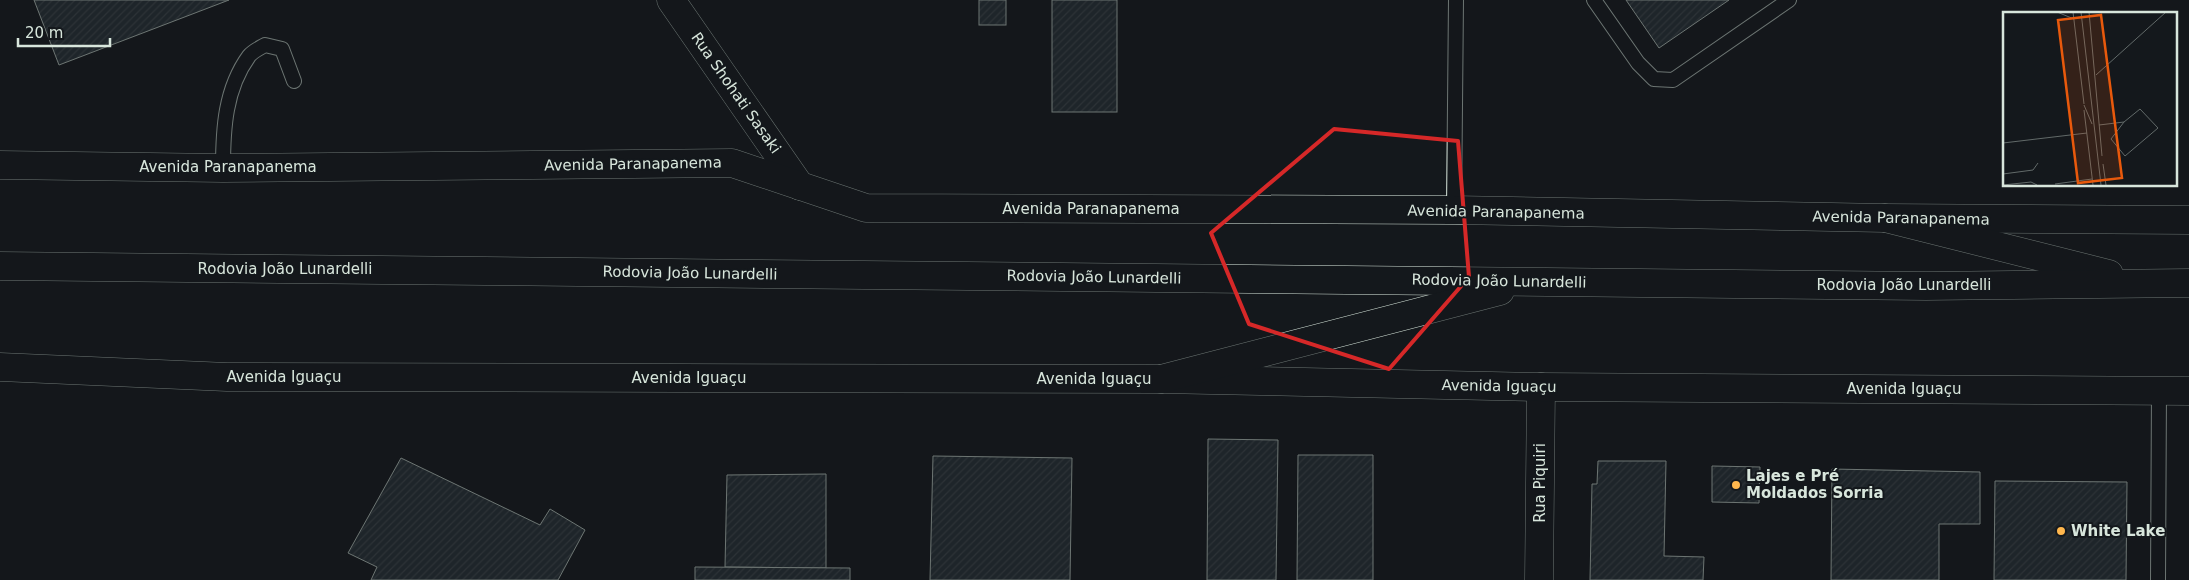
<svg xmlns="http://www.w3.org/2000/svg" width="2189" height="580" font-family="'DejaVu Sans',sans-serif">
  <defs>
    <pattern id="building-hatch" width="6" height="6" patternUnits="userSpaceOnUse" patternTransform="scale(1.25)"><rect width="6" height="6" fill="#2c363c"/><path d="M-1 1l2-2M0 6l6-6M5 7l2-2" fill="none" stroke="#4a5358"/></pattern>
  </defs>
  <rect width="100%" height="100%" fill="#14181c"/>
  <g fill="url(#building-hatch)" stroke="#d8e6dc">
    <polygon points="34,0 229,0 59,65"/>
    <rect x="979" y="0" width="27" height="25"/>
    <rect x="1052" y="0" width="65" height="112"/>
    <polygon points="1626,0 1729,0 1659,48"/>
    <polygon points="1208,439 1278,440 1276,580 1207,580"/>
    <polygon points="1298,455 1373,455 1373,580 1297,580"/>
    <polygon points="933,456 1072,458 1070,580 930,580"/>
    <polygon points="401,458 540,525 550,509 585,530 558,580 371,580 377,567 348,553"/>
    <polygon points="1598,461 1666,461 1664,556 1704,557 1703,580 1590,580 1592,484 1597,484"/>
    <polygon points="1712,466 1760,467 1759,503 1712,502"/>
    <polygon points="1832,469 1980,472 1980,524 1939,524 1939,580 1831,580"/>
    <polygon points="826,474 826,568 725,567 727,475"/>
    <polygon points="1995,481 2127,482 2126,580 1994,580"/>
    <polygon points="695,567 850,568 850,580 695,580"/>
  </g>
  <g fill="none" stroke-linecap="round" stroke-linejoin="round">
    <g stroke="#d8e6dc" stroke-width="16">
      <g id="lane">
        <polyline points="1594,0 1638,63 1654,79 1673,80 1789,0"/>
        <path d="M223,168c0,-39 2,-79 26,-112 4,-5 11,-8 16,-11l17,4 12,32"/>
        <polyline points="1454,210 1456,0"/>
        <polyline points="2158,580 2159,390"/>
      </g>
    </g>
    <g stroke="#d8e6dc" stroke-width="29">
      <g id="street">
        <polyline points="671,0 800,186"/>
        <polyline points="1539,580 1541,387"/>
      </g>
    </g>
    <g stroke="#d8e6dc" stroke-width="29">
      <g id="secondary">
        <polyline points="0,165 223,168 732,163 866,208 1454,210 1885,218 2189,220"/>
        <polyline points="0,367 227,377 1161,379 1541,387 2189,391"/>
      </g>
    </g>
    <g stroke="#d8e6dc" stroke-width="29">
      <g id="highway">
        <polyline points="1885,218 2109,274"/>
        <polyline points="0,266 1926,286 2189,283"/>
        <polyline points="1161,379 1500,291"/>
      </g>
    </g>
    <use href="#lane" stroke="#14181c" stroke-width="14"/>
    <use href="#street" stroke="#14181c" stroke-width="28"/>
    <use href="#secondary" stroke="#14181c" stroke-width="28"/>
    <use href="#highway" stroke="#14181c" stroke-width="28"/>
  </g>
  <path d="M0 0H2189V580H0ZM1334,129l124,12 11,136 -80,92 -140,-45 -38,-91z" fill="#14181c" fill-opacity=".55" fill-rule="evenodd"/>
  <path fill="none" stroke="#d62828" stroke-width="4" stroke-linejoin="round" d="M1334,129l124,12 11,136 -80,92 -140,-45 -38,-91z"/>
  <g fill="#ffb74d" stroke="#14181c" stroke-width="2">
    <circle cx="1736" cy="485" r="5"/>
    <circle cx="2061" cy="531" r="5"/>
  </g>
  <g text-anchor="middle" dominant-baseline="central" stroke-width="4" stroke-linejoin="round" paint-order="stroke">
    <g font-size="15" fill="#d8e6dc" stroke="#14181c">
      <text transform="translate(736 93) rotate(55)">Rua Shohati Sasaki</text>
      <text transform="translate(633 164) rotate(-1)">Avenida Paranapanema</text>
      <text x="228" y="167">Avenida Paranapanema</text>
      <text x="1091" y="209">Avenida Paranapanema</text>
      <text transform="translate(1496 212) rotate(1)">Avenida Paranapanema</text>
      <text transform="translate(1901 218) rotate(1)">Avenida Paranapanema</text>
      <text x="285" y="269">Rodovia João Lunardelli</text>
      <text transform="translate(690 273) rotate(1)">Rodovia João Lunardelli</text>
      <text transform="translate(1094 277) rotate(1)">Rodovia João Lunardelli</text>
      <text transform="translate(1499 281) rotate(1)">Rodovia João Lunardelli</text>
      <text x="1904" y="285">Rodovia João Lunardelli</text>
      <text x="284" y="377">Avenida Iguaçu</text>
      <text x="689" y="378">Avenida Iguaçu</text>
      <text x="1094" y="379">Avenida Iguaçu</text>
      <text transform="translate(1499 386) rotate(1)">Avenida Iguaçu</text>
      <text x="1904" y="389">Avenida Iguaçu</text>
      <text transform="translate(1540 483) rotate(-90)">Rua Piquiri</text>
    </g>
    <g font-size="15" font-weight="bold" fill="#d8e6dc" stroke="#14181c" text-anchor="start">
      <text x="1746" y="476">Lajes e Pré<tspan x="1746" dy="17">Moldados Sorria</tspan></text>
      <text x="2071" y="531">White Lake</text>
    </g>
  </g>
  <g transform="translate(2003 12)">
    <rect width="174" height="174" fill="#14181c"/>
    <path fill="none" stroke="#626a69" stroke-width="1" d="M54,0l17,7M70,0l11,92M78,0l20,173M86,0l13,144M93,63l70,-63M81,93l8,19M81,98l9,75M96,113l25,-3 16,-13 18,19 -33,28 -14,-17 13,-17M0,131l84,-10M100,152l3,21M0,162l30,-4 5,-7M52,172l37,-5M0,173l28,-3 6,3"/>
    <path fill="#e8590c" fill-opacity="0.15" stroke="#e8590c" stroke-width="2.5" d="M98,3l21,163 -44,5 -20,-163z"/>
    <rect width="174" height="174" fill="none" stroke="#d8e6dc" stroke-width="2.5"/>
  </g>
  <path d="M18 38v8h92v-8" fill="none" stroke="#d8e6dc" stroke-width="2.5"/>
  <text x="25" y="38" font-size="15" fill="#d8e6dc" stroke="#14181c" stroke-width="4" paint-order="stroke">20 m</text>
</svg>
